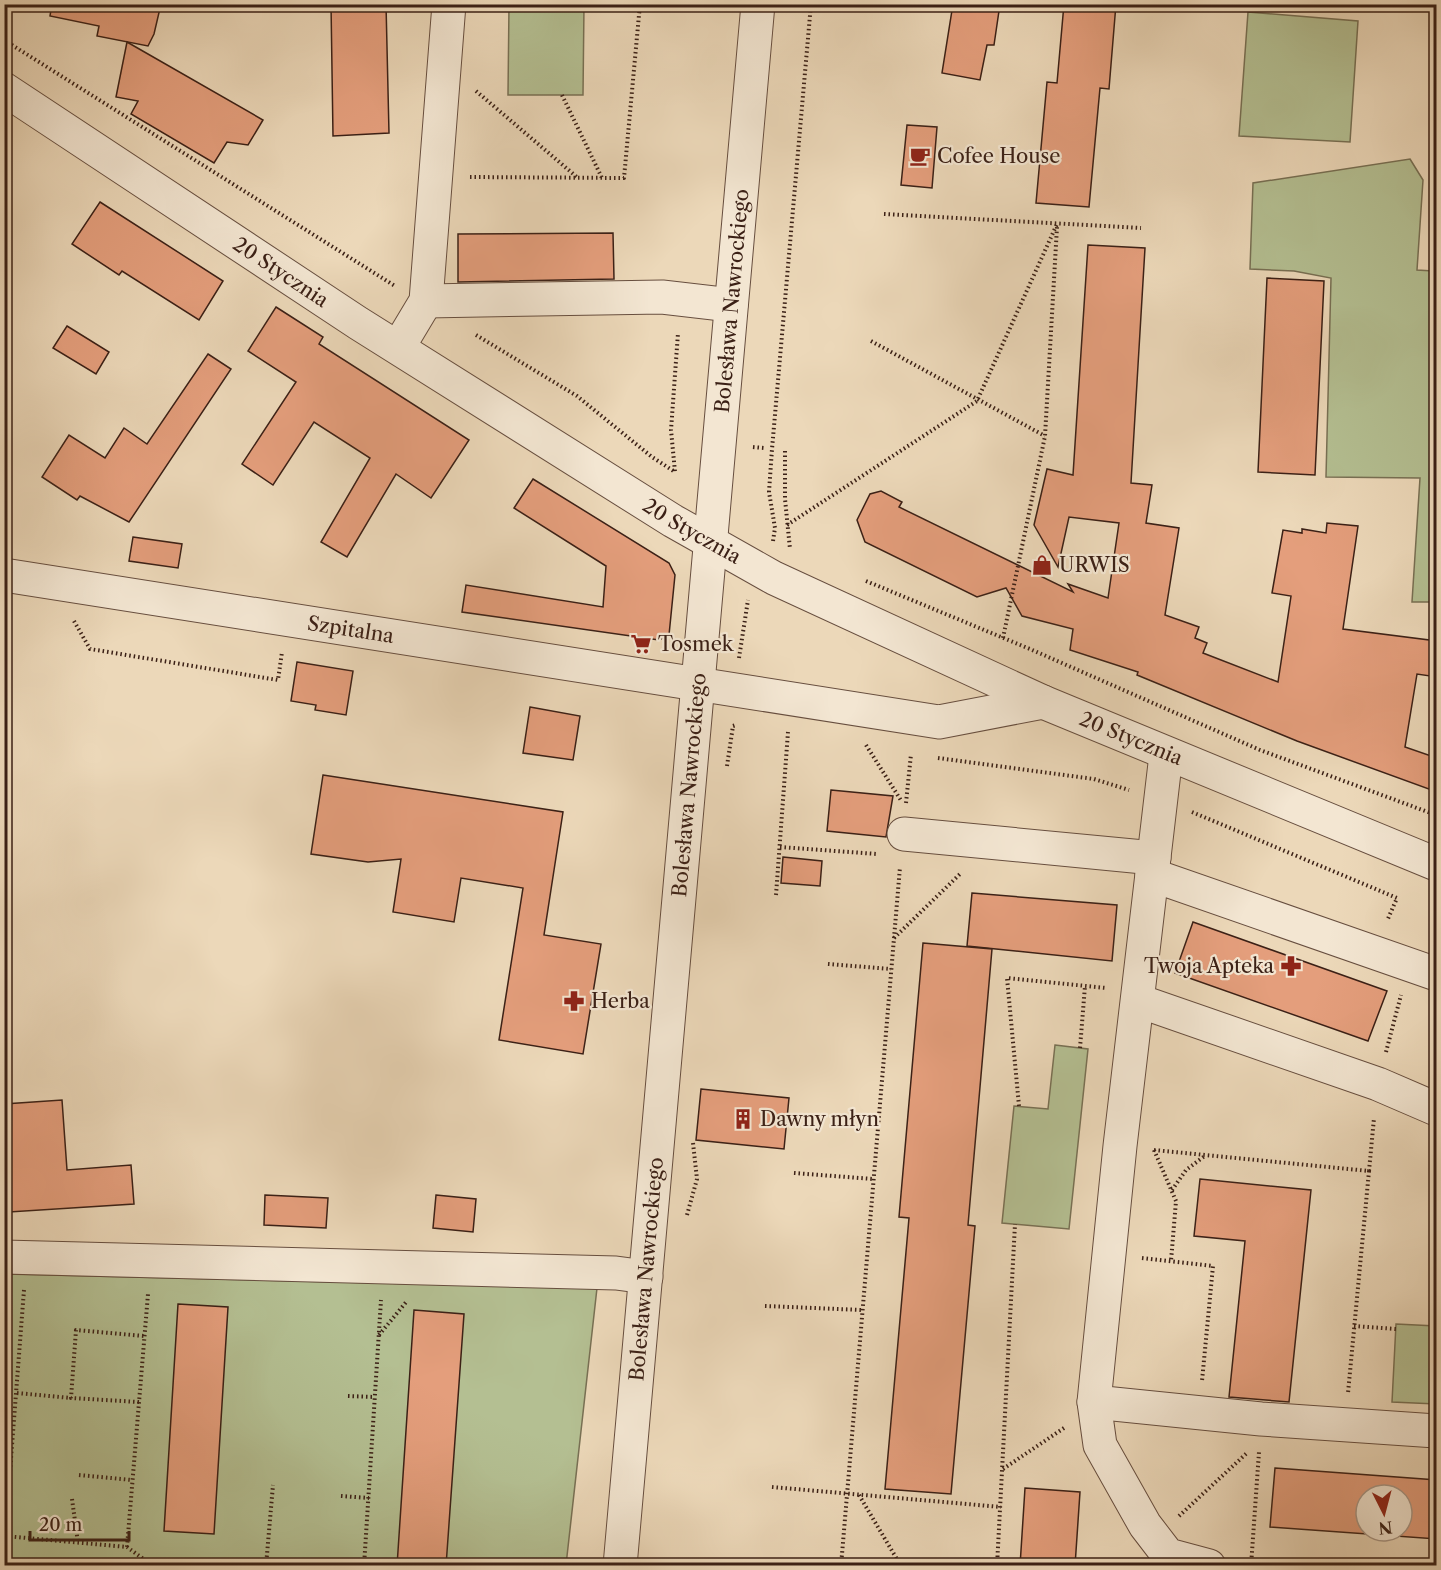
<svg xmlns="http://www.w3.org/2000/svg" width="1441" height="1570" font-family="'Libre Caslon Text',serif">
  <rect width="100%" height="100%" fill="#ecd8b9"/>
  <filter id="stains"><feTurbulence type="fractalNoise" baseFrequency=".00333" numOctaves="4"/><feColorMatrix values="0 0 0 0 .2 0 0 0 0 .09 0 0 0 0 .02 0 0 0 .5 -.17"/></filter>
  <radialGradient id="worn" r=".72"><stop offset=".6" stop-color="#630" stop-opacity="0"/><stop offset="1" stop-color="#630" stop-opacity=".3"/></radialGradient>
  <g fill="#b4bf92" stroke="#787054" stroke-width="1.5">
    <polygon points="509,5 584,5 583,95 508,95"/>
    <polygon points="1248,12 1358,21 1350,142 1239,136"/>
    <polygon points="1410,159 1423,180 1417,270 1433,271 1436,238 1436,602 1412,602 1420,478 1326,477 1331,278 1294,271 1250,269 1253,183"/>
    <polygon points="1055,1045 1088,1049 1069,1229 1002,1223 1014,1106 1048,1109"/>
    <polygon points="5,1274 597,1288 566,1565 5,1566"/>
    <polygon points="1396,1324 1436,1326 1436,1404 1392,1402"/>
  </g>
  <g fill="#e49e7c" stroke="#3b2016" stroke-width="1.5" fill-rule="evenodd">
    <polygon points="52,4 161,4 154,34 148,46 97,36 99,26 50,16"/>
    <polygon points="331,4 386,4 389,133 333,136"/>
    <polygon points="953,4 1000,4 994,45 987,45 980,80 942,73"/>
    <polygon points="1064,4 1116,4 1109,89 1100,88 1089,207 1036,203 1047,82 1057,83"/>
    <polygon points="127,42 263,120 248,145 227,142 214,163 131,114 138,101 116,97"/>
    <polygon points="907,125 937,127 932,188 901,185"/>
    <polygon points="100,202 223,281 199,320 122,271 119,275 72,244"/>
    <polygon points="613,233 614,279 458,282 458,234"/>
    <polygon points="1088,245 1145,248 1131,483 1152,485 1146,523 1179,528 1165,615 1199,627 1195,638 1207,643 1203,653 1278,682 1291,596 1272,593 1283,530 1302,533 1302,529 1326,533 1327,523 1358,526 1343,629 1437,641 1437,677 1417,674 1405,747 1437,758 1437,792 1297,741 1137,675 1138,672 1070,650 1073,629 1022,616 1006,588 977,597 865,542 857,520 870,494 881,491 902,502 899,507 1073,592 1068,584 1108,598 1119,523 1069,517 1058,567 1034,525 1047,469 1073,475"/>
    <polygon points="1267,278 1324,281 1315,475 1258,472"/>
    <polygon points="276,307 323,337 319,344 469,440 431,498 396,474 347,557 321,542 370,458 314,422 273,485 242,464 296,382 248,351"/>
    <polygon points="67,326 109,352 96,374 53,348"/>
    <polygon points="208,354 231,369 129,522 80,496 77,500 42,477 69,435 105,458 124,428 147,444"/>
    <polygon points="533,479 669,563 675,575 669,635 659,640 462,612 466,585 603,607 606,566 514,508"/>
    <polygon points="133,537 182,544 178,568 129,561"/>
    <polygon points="297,662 353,671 346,715 315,710 316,705 291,701"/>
    <polygon points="530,707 580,716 573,760 523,753"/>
    <polygon points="323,775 563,812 544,935 601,944 583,1054 499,1040 523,888 461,878 454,922 393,912 401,859 368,862 311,854"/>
    <polygon points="831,790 893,796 886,837 827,831"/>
    <polygon points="783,857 822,861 820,886 781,883"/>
    <polygon points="972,893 1117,905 1112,961 967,946"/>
    <polygon points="1193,922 1387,991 1368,1041 1175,973"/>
    <polygon points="923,943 992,949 968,1225 975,1226 951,1494 885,1489 909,1218 899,1217"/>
    <polygon points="701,1089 789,1098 784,1149 696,1140"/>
    <polygon points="62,1100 67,1170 131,1165 134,1204 9,1212 4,1171 4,1104"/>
    <polygon points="1200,1179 1311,1190 1289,1402 1229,1397 1245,1241 1194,1236"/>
    <polygon points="265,1195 328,1198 326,1228 264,1225"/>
    <polygon points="436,1195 476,1199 473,1232 433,1228"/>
    <polygon points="178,1304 228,1307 214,1534 164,1531"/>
    <polygon points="414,1310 464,1314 446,1566 397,1566"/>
    <path d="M1275,1468l162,12v59l-167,-12zM1366,1495h36v36h-36z"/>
    <polygon points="1025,1488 1080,1492 1075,1566 1020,1566"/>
  </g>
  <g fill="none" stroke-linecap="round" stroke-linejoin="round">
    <g stroke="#674e3f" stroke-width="35">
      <g id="minor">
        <polyline points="426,301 662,297 731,305"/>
        <polyline points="399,346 426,301 449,4"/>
        <path id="s1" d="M4,575l935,147 104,-20"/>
        <polyline points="1166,755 1120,1146 1094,1402 1100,1445 1145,1525 1168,1555 1209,1566"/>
        <polyline points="904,834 1154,858"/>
        <polyline points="1152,875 1436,974"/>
        <polyline points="1139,1001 1378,1084 1436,1109"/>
        <polyline points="4,1257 616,1273 646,1277"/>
        <polyline points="1094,1402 1261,1419 1436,1431"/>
      </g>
    </g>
    <g stroke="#674e3f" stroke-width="35">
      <g id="tertiary">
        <path id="s2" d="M4,89l354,234 315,198 101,57 269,124 393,162"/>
        <path id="s3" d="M620,1566l138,-1562"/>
      </g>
    </g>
    <g stroke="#3b2016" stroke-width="4" stroke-dasharray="1.5 3" stroke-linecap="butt">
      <polyline points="4,40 395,286"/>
      <polyline points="476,91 578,178"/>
      <polyline points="562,95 602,178"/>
      <polyline points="470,177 624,178 640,4"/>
      <polyline points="884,214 1141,228"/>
      <polyline points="476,335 577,396 652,457 675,472 671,430 678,333"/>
      <polyline points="871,341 1045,436"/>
      <polyline points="753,447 764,448"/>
      <polyline points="785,451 785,499 790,549"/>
      <polyline points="787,525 977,401 1057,224"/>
      <polyline points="773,541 775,528 769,492 772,449 811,4"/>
      <polyline points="866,581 1030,649 1260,750 1436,815"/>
      <polyline points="74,621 90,649 278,680 282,652"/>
      <polyline points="1003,638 1045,436 1057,227"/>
      <polyline points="739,658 748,600"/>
      <polyline points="866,745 902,802"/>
      <polyline points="938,758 1094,779 1129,790"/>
      <polyline points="727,766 733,726 736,725"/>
      <polyline points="906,803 911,754"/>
      <polyline points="1192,812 1397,898 1387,921"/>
      <polyline points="780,847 877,854"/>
      <polyline points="776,895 788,732"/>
      <polyline points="894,938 960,874"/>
      <polyline points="828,964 891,969"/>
      <polyline points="1080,1048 1085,986"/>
      <polyline points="1386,1052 1401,995"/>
      <polyline points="1019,1106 1007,978 1106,988"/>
      <polyline points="1154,1150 1369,1171 1348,1393"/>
      <polyline points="1154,1150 1176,1201 1171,1261"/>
      <polyline points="1369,1171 1374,1118"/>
      <polyline points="794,1173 873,1179"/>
      <polyline points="1172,1190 1186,1170 1206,1155"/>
      <polyline points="687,1215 697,1179 693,1143"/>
      <polyline points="1142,1258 1213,1266 1202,1381"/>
      <polyline points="24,1290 5,1536 127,1547 153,1566"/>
      <polyline points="765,1306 862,1310"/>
      <polyline points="1354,1326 1396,1329"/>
      <polyline points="379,1335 407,1301"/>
      <polyline points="17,1393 71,1398"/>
      <polyline points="348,1396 375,1397"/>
      <polyline points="139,1402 71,1398 76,1330 144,1336"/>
      <polyline points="1003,1469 1064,1428"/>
      <polyline points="79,1475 132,1480"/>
      <polyline points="772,1487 1001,1507"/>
      <polyline points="859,1495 901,1566"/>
      <polyline points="341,1496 369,1498"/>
      <polyline points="72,1499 78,1543"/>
      <polyline points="1179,1516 1248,1452"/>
      <polyline points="127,1547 148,1294"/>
      <polyline points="266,1566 273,1485"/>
      <polyline points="364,1566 381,1300"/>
      <polyline points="841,1566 900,867"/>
      <polyline points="997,1566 1015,1224"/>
      <polyline points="1251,1566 1259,1452"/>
    </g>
    <use href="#minor" stroke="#f3e6d2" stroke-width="33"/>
    <use href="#tertiary" stroke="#f3e6d2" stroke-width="33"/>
  </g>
  <defs>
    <g id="cafe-bare" transform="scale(1.62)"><path d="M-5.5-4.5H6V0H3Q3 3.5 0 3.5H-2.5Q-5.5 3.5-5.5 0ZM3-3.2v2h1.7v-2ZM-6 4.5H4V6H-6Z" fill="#8f2418" stroke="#f3e6d2" stroke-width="2.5" paint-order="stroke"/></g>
    <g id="shop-bare" transform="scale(1.62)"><path d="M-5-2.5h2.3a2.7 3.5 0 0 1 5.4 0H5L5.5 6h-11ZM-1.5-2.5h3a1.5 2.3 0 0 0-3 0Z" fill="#8f2418" stroke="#f3e6d2" stroke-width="2.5" paint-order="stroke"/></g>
    <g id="supermarket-bare" transform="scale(1.62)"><path d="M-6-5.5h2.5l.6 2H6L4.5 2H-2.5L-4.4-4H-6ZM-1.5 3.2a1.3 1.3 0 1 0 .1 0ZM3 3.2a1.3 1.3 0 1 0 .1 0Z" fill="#8f2418" stroke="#f3e6d2" stroke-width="2.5" paint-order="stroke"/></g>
    <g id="pharmacy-bare" transform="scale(1.62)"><path d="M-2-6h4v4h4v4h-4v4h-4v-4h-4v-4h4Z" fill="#8f2418" stroke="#f3e6d2" stroke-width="2.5" paint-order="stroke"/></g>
    <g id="building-bare" transform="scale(1.62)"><path d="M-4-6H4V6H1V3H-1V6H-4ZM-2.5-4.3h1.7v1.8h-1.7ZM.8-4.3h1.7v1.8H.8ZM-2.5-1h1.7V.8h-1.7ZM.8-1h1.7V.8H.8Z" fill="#8f2418" stroke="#f3e6d2" stroke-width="2.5" paint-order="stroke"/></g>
  </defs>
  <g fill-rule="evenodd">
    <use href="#cafe-bare" x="920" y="156"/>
    <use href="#shop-bare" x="1042" y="565"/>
    <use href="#supermarket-bare" x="641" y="644"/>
    <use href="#pharmacy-bare" x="1291" y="966"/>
    <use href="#pharmacy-bare" x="574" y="1001"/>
    <use href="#building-bare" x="743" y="1119"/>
  </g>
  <g text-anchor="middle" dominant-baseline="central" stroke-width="4.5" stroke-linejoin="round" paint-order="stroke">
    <g font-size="20" fill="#3b2016" stroke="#f3e6d2" text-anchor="start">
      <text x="937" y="156">Cofee House</text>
      <text x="1059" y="565">URWIS</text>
      <text x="658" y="644">Tosmek</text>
      <text x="1274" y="966" text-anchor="end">Twoja Apteka</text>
      <text x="591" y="1001">Herba</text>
      <text x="760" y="1119">Dawny młyn</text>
    </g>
    <g font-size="20" fill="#3b2016" stroke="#f3e6d2">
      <text stroke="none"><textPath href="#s2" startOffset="332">20 Stycznia</textPath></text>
      <text stroke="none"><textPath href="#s3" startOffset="1270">Bolesława Nawrockiego</textPath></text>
      <text stroke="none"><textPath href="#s2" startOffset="818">20 Stycznia</textPath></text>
      <text stroke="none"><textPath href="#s1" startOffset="351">Szpitalna</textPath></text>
      <text stroke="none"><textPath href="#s2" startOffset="1304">20 Stycznia</textPath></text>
      <text stroke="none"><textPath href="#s3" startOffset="784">Bolesława Nawrockiego</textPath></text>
      <text stroke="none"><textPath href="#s3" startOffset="298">Bolesława Nawrockiego</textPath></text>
    </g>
  </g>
  <rect width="1441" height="1570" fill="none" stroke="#ecd8b9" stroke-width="24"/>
  <rect x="6" y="6" width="1429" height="1558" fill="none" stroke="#3b2016" stroke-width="3"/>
  <rect x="12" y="12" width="1417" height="1546" fill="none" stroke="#3b2016" stroke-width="1.5"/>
  <g transform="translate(1384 1513) rotate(174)"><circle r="28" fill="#f3e6d2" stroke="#a99787" stroke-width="1.5"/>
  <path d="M0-4.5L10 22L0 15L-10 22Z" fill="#8f2418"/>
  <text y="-9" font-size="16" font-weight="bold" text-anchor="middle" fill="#3b2016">N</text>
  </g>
  <path d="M30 1531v9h99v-9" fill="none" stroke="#3b2016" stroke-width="3"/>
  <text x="39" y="1531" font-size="18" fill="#3b2016" stroke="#f3e6d2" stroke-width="4.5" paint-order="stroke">20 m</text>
  <rect width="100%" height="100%" filter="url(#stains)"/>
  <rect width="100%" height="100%" fill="url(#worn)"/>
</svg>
